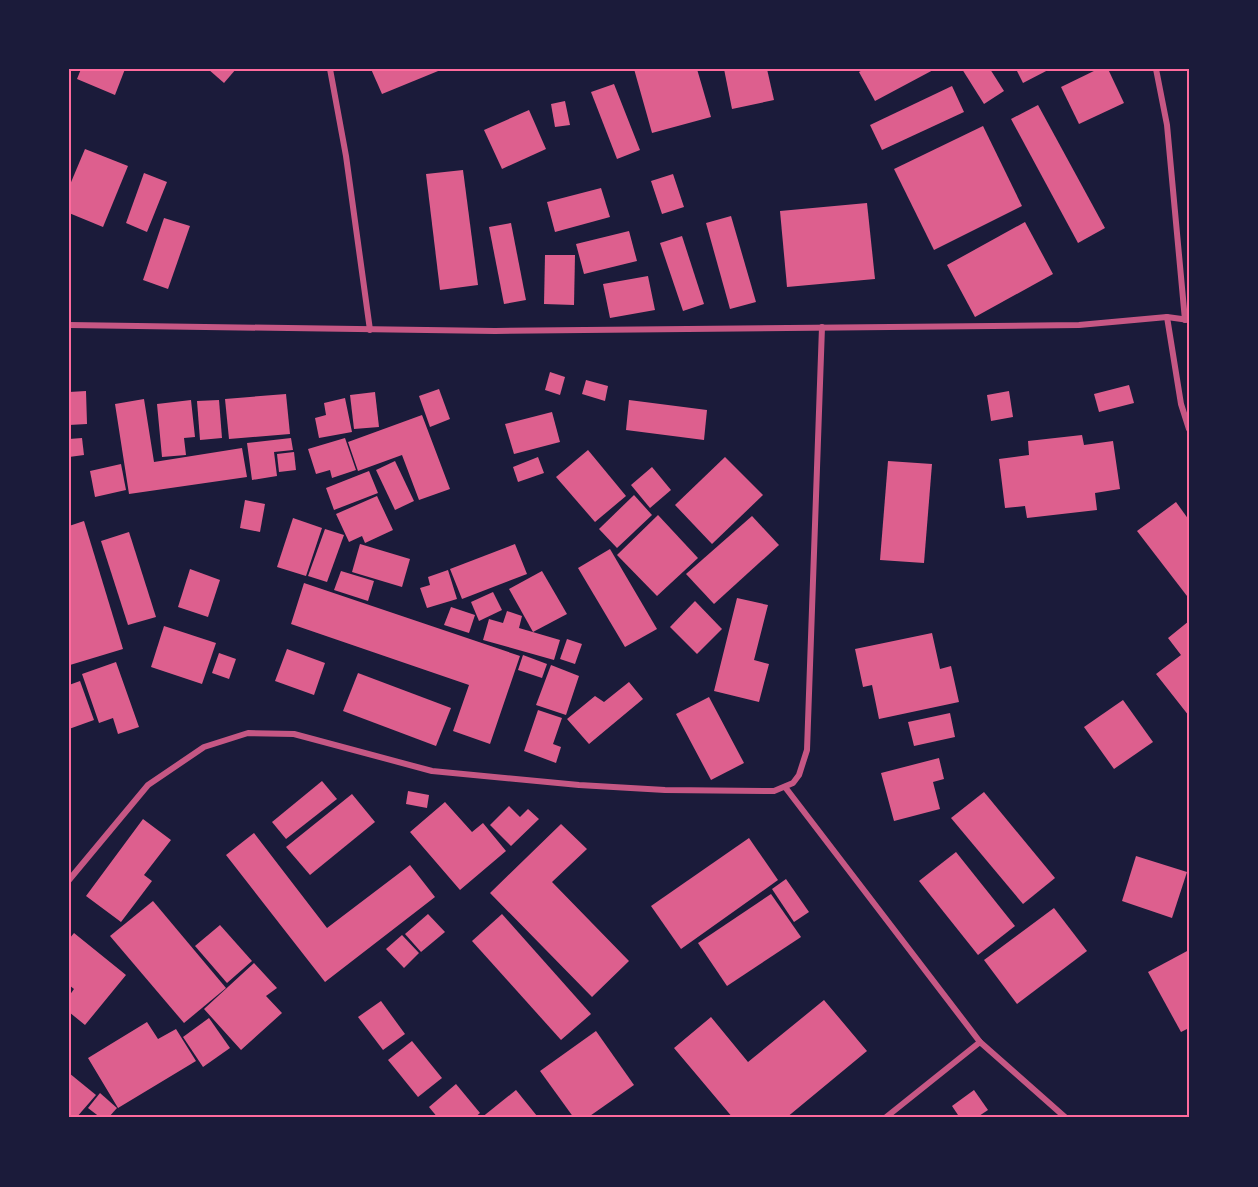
<svg xmlns="http://www.w3.org/2000/svg" width="1258" height="1187" font-family="'Exo 2',sans-serif">
  <rect width="100%" height="100%" fill="#1b1b3a"/>
  <g fill="#dd5f8e">
    <polygon points="81,69 125,69 115,95 77,79"/>
    <polygon points="208,69 236,69 224,83"/>
    <polygon points="371,69 443,69 382,94"/>
    <polygon points="634,69 697,69 711,117 652,133"/>
    <polygon points="724,69 767,69 774,100 732,109"/>
    <polygon points="864,69 935,69 875,101 859,72"/>
    <polygon points="962,69 990,69 1004,91 984,104"/>
    <polygon points="1016,69 1050,69 1023,83"/>
    <polygon points="1098,69 1108,69 1124,103 1079,124 1061,87"/>
    <polygon points="614,84 640,150 617,159 591,92"/>
    <polygon points="952,86 964,112 882,150 870,125"/>
    <polygon points="565,101 570,125 555,127 551,104"/>
    <polygon points="1038,105 1105,228 1078,243 1011,119"/>
    <polygon points="529,110 546,149 502,169 484,130"/>
    <polygon points="983,126 1022,206 934,250 894,169"/>
    <polygon points="85,149 128,166 103,227 69,213 69,187"/>
    <polygon points="463,170 478,285 440,290 426,174"/>
    <polygon points="144,173 167,182 147,232 126,223"/>
    <polygon points="673,174 684,207 662,214 651,181"/>
    <polygon points="601,188 610,217 555,232 547,202"/>
    <polygon points="867,203 875,279 787,287 780,211"/>
    <polygon points="731,216 756,302 730,309 706,223"/>
    <polygon points="164,218 190,226 168,289 143,280"/>
    <polygon points="1025,222 1053,274 975,317 947,265"/>
    <polygon points="511,223 526,300 504,304 489,227"/>
    <polygon points="629,231 637,261 584,274 576,244"/>
    <polygon points="682,236 704,304 683,311 660,243"/>
    <polygon points="545,255 575,255 574,305 544,304"/>
    <polygon points="648,276 655,310 610,318 603,284"/>
    <polygon points="550,372 565,377 560,395 545,390"/>
    <polygon points="586,380 608,386 605,401 582,394"/>
    <polygon points="1129,385 1134,403 1099,412 1094,394"/>
    <polygon points="439,389 450,419 430,427 419,396"/>
    <polygon points="86,391 87,424 69,425 69,392"/>
    <polygon points="1009,391 1013,417 991,421 987,395"/>
    <polygon points="375,392 379,427 354,429 350,395"/>
    <polygon points="286,394 290,434 229,439 225,399"/>
    <polygon points="345,398 352,432 319,438 315,418 326,415 324,403"/>
    <polygon points="144,399 154,462 242,448 247,477 129,494 115,404"/>
    <polygon points="191,400 195,437 184,438 186,455 162,457 157,404"/>
    <polygon points="219,400 222,438 200,440 197,401"/>
    <polygon points="629,400 707,410 704,440 626,430"/>
    <polygon points="552,412 560,442 514,454 505,424"/>
    <polygon points="422,415 450,489 419,500 402,455 358,471 348,442"/>
    <polygon points="1082,435 1084,445 1113,441 1120,489 1095,493 1097,510 1027,518 1025,506 1005,508 999,459 1029,455 1028,441"/>
    <polygon points="82,438 84,455 69,457 69,439"/>
    <polygon points="291,438 293,450 274,452 277,476 252,480 247,443"/>
    <polygon points="345,438 356,470 332,478 330,470 316,474 308,449"/>
    <polygon points="588,450 626,496 595,522 556,477"/>
    <polygon points="294,452 296,470 279,472 277,454"/>
    <polygon points="538,457 544,473 518,482 513,467"/>
    <polygon points="725,457 763,495 712,544 675,505"/>
    <polygon points="395,461 414,501 395,510 376,470"/>
    <polygon points="888,461 932,464 924,563 880,560"/>
    <polygon points="121,464 126,490 95,497 90,471"/>
    <polygon points="652,467 671,490 650,508 631,485"/>
    <polygon points="369,471 378,493 334,510 326,488"/>
    <polygon points="634,495 652,515 617,548 599,529"/>
    <polygon points="377,496 393,530 365,543 362,536 349,542 336,514"/>
    <polygon points="245,500 265,504 260,532 240,528"/>
    <polygon points="1176,502 1189,520 1189,594 1187,596 1137,531"/>
    <polygon points="658,515 698,558 657,596 617,555"/>
    <polygon points="752,516 779,545 714,604 686,574"/>
    <polygon points="293,518 322,528 306,576 277,567"/>
    <polygon points="84,521 123,649 70,665 69,526"/>
    <polygon points="325,529 344,535 327,582 308,576"/>
    <polygon points="129,532 156,617 128,625 101,541"/>
    <polygon points="360,544 410,559 402,587 352,572"/>
    <polygon points="515,544 527,574 462,599 450,569"/>
    <polygon points="610,549 657,629 625,647 578,568"/>
    <polygon points="190,569 220,580 208,617 178,607"/>
    <polygon points="448,570 457,599 427,608 420,588 430,585 428,577"/>
    <polygon points="341,571 374,581 368,601 334,590"/>
    <polygon points="542,571 567,614 533,632 509,589"/>
    <polygon points="304,583 520,656 490,744 453,731 469,685 291,624"/>
    <polygon points="493,592 502,610 479,621 471,602"/>
    <polygon points="737,598 768,605 754,660 769,664 759,702 714,691"/>
    <polygon points="695,601 722,629 697,654 670,627"/>
    <polygon points="451,607 475,615 469,633 444,625"/>
    <polygon points="507,611 522,616 519,628 560,640 554,660 483,640 489,619 503,623"/>
    <polygon points="1189,621 1189,716 1156,674 1181,655 1168,638"/>
    <polygon points="164,626 216,643 202,684 151,667"/>
    <polygon points="932,633 940,669 951,666 959,702 879,719 872,685 863,687 855,649"/>
    <polygon points="567,639 582,644 575,664 560,659"/>
    <polygon points="287,649 325,663 314,695 275,681"/>
    <polygon points="219,653 236,659 229,679 212,673"/>
    <polygon points="523,655 547,664 542,678 518,670"/>
    <polygon points="116,662 139,727 118,734 113,718 99,723 82,674"/>
    <polygon points="551,665 579,676 566,715 536,705"/>
    <polygon points="358,673 451,708 436,746 343,711"/>
    <polygon points="80,681 94,720 69,729 69,685"/>
    <polygon points="629,682 643,699 589,744 567,719 595,696 604,702"/>
    <polygon points="709,697 744,763 711,780 676,714"/>
    <polygon points="1123,700 1153,742 1114,769 1084,727"/>
    <polygon points="538,710 562,718 553,744 561,747 556,763 524,751"/>
    <polygon points="950,713 955,737 914,746 908,722"/>
    <polygon points="939,758 944,779 933,782 940,809 894,821 881,773"/>
    <polygon points="322,781 337,799 286,839 272,822"/>
    <polygon points="408,791 429,795 427,808 406,804"/>
    <polygon points="984,792 1055,878 1023,904 951,818"/>
    <polygon points="352,794 375,822 310,875 286,847"/>
    <polygon points="445,802 472,832 483,823 506,851 460,890 410,832"/>
    <polygon points="509,806 520,817 528,809 539,819 511,846 490,825"/>
    <polygon points="143,819 171,840 144,875 152,881 121,922 86,896"/>
    <polygon points="561,824 587,849 552,882 629,961 592,997 490,893"/>
    <polygon points="254,833 327,928 410,865 435,897 325,982 226,855"/>
    <polygon points="749,838 778,880 681,949 651,906"/>
    <polygon points="956,852 1015,926 978,955 919,881"/>
    <polygon points="1136,856 1187,872 1172,918 1122,901"/>
    <polygon points="786,879 809,912 794,922 772,889"/>
    <polygon points="771,894 801,937 727,986 698,943"/>
    <polygon points="153,901 226,988 184,1023 110,936"/>
    <polygon points="1054,908 1087,951 1017,1004 984,960"/>
    <polygon points="428,914 445,932 421,952 405,934"/>
    <polygon points="502,914 591,1014 561,1040 472,941"/>
    <polygon points="220,925 252,961 227,983 195,946"/>
    <polygon points="74,933 126,975 85,1025 69,1012 69,996 74,989 69,985 69,939"/>
    <polygon points="402,935 419,953 404,968 386,949"/>
    <polygon points="1189,950 1189,1028 1181,1032 1148,972"/>
    <polygon points="254,963 277,988 266,996 282,1013 241,1050 204,1009"/>
    <polygon points="824,1000 867,1051 786,1118 733,1118 674,1048 711,1017 748,1062"/>
    <polygon points="381,1001 405,1034 383,1050 358,1017"/>
    <polygon points="209,1018 230,1048 203,1067 183,1037"/>
    <polygon points="147,1022 158,1039 176,1029 196,1061 118,1108 88,1058"/>
    <polygon points="596,1031 634,1085 587,1118 574,1118 540,1071"/>
    <polygon points="412,1041 442,1078 418,1097 388,1060"/>
    <polygon points="69,1073 96,1095 76,1118 69,1118"/>
    <polygon points="456,1084 480,1113 474,1118 438,1118 429,1107"/>
    <polygon points="516,1090 537,1116 534,1118 481,1118"/>
    <polygon points="974,1090 988,1110 976,1118 960,1118 952,1106"/>
    <polygon points="100,1093 117,1108 108,1118 101,1118 88,1108"/>
  </g>
  <g fill="none" stroke-linecap="round" stroke-linejoin="round">
    <g stroke="#c65784" stroke-width="6">
      <polyline points="330,69 346,156 370,330"/>
      <polyline points="1156,69 1167,125 1185,320"/>
      <polyline points="1167,317 1181,404 1189,429"/>
      <polyline points="69,325 495,331 1079,325 1167,317 1189,320"/>
      <polyline points="785,787 980,1042 1066,1118"/>
      <polyline points="69,880 148,785 204,747 248,733 294,734 432,771 579,785 665,790 774,791 793,783 799,775 807,750 822,327"/>
      <polyline points="885,1118 980,1042"/>
    </g>
  </g>
  <rect width="1258" height="1187" fill="none" stroke="#1b1b3a" stroke-width="141"/>
  <rect x="70" y="70" width="1118" height="1046" fill="none" stroke="#ff6b9d" stroke-width="2"/>
</svg>
